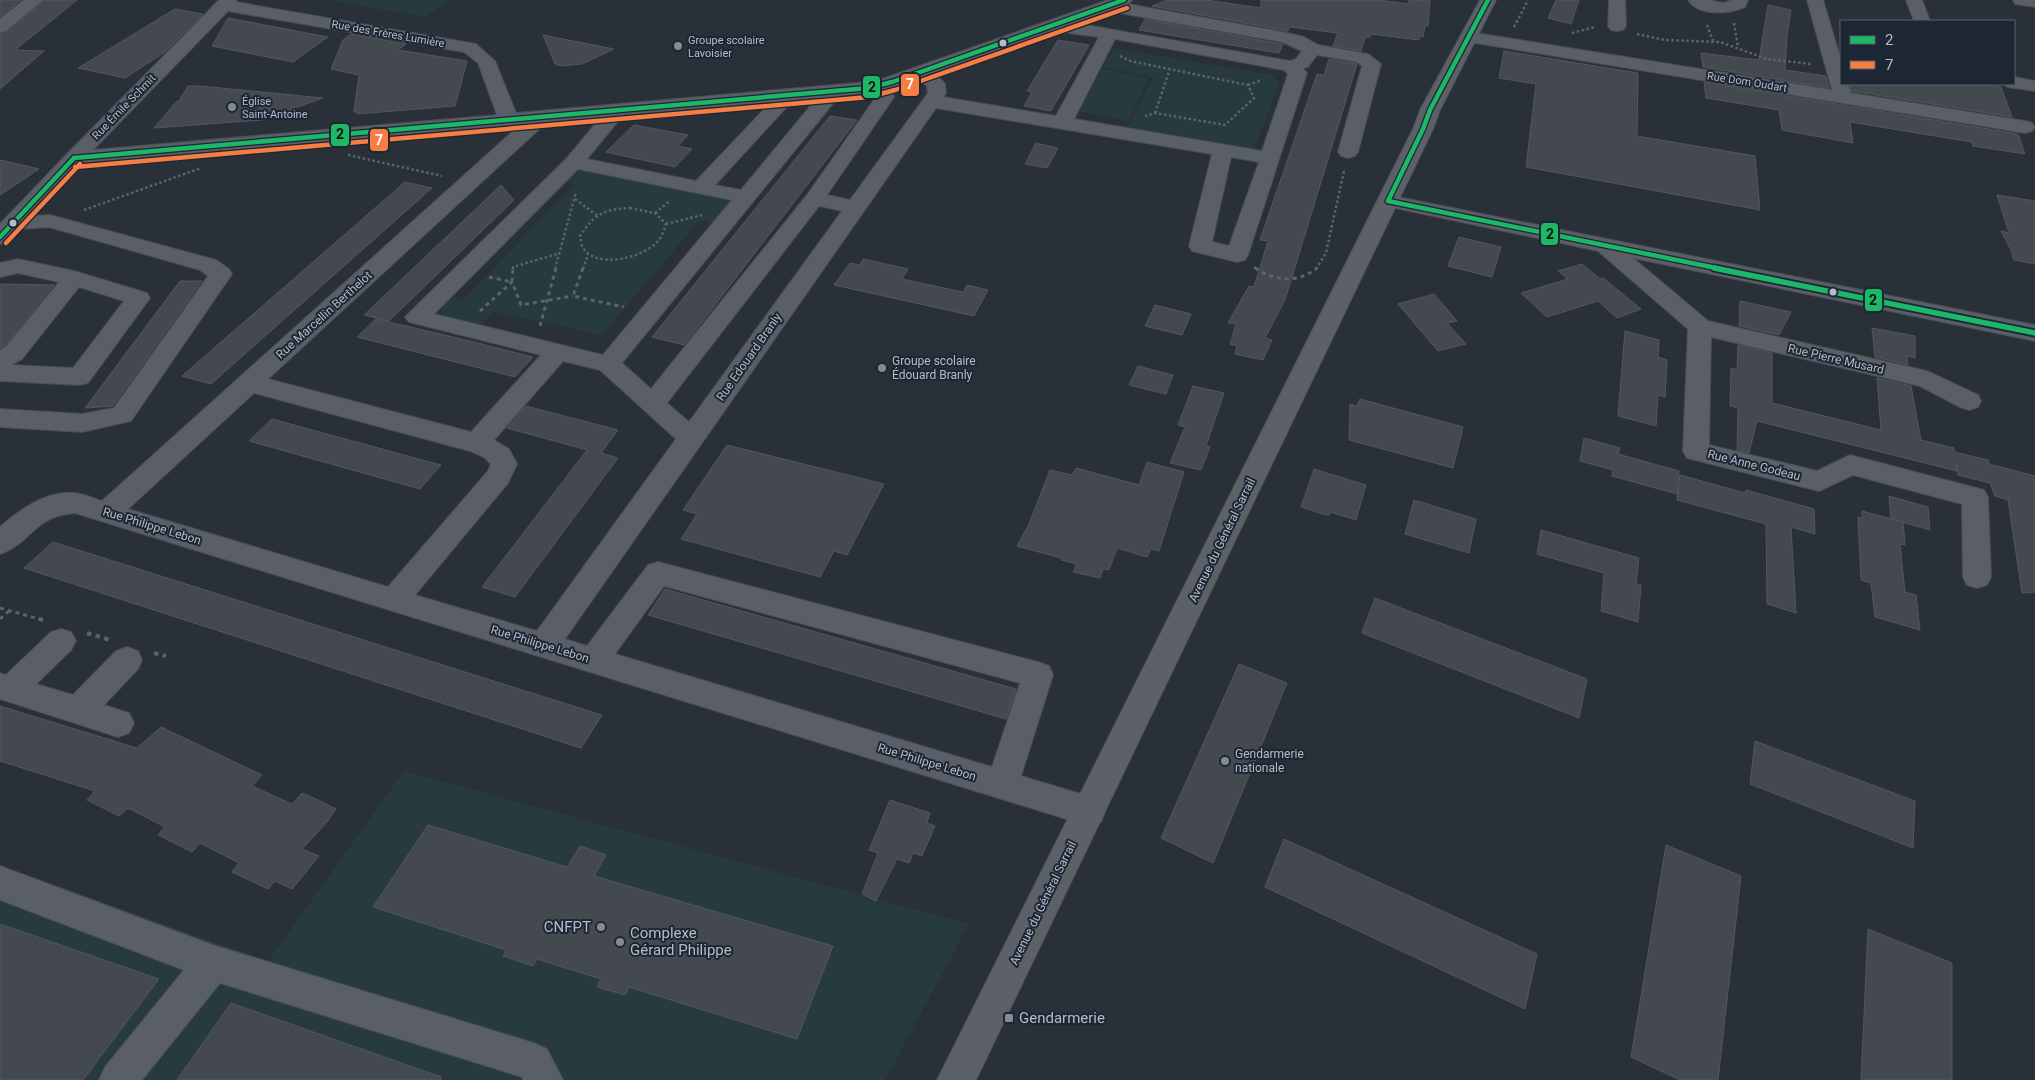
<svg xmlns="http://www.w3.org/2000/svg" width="2035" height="1080" font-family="Roboto,sans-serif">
  <rect width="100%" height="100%" fill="#2a3038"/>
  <g fill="#273a3e">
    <polygon points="328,0 448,0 426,17"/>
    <polygon points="1114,48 1271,75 1279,83 1254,150 1127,128 1153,77 1103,67"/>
    <polygon points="1102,69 1149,78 1129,121 1078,111"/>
    <polygon points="578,168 727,199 731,205 715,223 699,221 602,335 494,312 478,327 449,320 442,312 442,304 450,296 463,300 575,185 563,182"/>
    <polygon points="404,771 969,924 885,1080 0,1080 0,865 268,961"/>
  </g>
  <g fill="#444950" stroke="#52575f">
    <polygon points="0,0 21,0 0,17"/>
    <polygon points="45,0 77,0 15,50 44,51 0,89 0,34 7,32"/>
    <polygon points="1167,0 1206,0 1261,8 1261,0 1378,0 1409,4 1409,0 1430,0 1428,26 1425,26 1423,37 1419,36 1419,40 1371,34 1370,37 1365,37 1361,51 1333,46 1338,33 1290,27 1288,31 1152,6"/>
    <polygon points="1556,0 1579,0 1571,24 1548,18"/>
    <polygon points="1768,5 1791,10 1787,36 1785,70 1826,76 1829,88 1703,67 1701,53 1759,60"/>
    <polygon points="175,9 203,14 165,52 125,78 78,68"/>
    <polygon points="228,18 328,37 293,62 212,46"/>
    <polygon points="1145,19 1281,44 1283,44 1279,53 1139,30"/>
    <polygon points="351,34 406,44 398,50 467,61 455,106 357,114 358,112 354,112 359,75 331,69 343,40"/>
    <polygon points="543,35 614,49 582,64 561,66 555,64"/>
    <polygon points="1058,40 1089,45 1051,111 1024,106 1032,92 1027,91"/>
    <polygon points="1504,51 1638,73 1637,136 1755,156 1760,210 1526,167 1536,84 1499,78"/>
    <polygon points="1329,59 1357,64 1285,300 1265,338 1272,340 1263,360 1235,354 1237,346 1230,344 1236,324 1228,323 1249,286 1254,287 1268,241 1260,240 1317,74 1324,75"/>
    <polygon points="1704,82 2018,134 2025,154 1973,146 1972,142 1850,122 1853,143 1782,130 1779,110 1706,98"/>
    <polygon points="1850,84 1981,84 2001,87 2012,117 1852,91"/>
    <polygon points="188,86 200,86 323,98 262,120 154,128 176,102 179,101"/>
    <polygon points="830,116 857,120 689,339 684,345 652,337"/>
    <polygon points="634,125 688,135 678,146 692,149 675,167 606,152"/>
    <polygon points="1036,143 1058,148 1047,168 1025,164"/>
    <polygon points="0,160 14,163 39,169 0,195"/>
    <polygon points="405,182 432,188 211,384 182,376"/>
    <polygon points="501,185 514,200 389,321 364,315"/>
    <polygon points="1997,195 2035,201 2035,264 2014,260 2010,248 2001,231 2009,233"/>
    <polygon points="1459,237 1501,247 1492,277 1448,266"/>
    <polygon points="863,259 908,269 902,279 963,292 967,285 988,290 974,316 834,285 850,263 860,265"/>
    <polygon points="1582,264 1600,279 1603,278 1641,309 1617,318 1598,301 1547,317 1521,293 1568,279 1558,271"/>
    <polygon points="180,281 202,281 113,406 85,408"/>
    <polygon points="0,284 54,285 5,346 0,348"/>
    <polygon points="1434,294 1457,321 1447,323 1466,344 1438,351 1398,304"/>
    <polygon points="1740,301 1791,312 1779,335 1739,326"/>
    <polygon points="1155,305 1191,314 1182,335 1145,326"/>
    <polygon points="376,319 466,340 533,357 515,377 357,337"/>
    <polygon points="1872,328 1915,336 1915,358 1907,356 1908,365 1875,357"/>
    <polygon points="1625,331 1659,340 1658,357 1667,360 1665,397 1658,395 1656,426 1618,416"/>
    <polygon points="1738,345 1772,353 1772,403 1881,430 1877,378 1911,386 1921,440 1954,448 1954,452 1988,460 1989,464 2035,476 2035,592 2022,593 2008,500 1995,496 1990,483 1958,475 1956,464 1957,471 1757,421 1749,453 1737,450 1738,408 1730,406 1731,368 1737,370"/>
    <polygon points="1138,366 1173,375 1166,394 1129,385"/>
    <polygon points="1193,386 1224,393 1206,446 1210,447 1201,470 1170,463 1185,427 1178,425"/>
    <polygon points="1360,399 1463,427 1453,468 1349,440 1350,404 1357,406"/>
    <polygon points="526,406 618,430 601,453 618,458 515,597 482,587 587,450 507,428"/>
    <polygon points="272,419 415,458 441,465 420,489 249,441"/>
    <polygon points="1584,438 1620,448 1618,454 1679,471 1677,494 1612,476 1613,470 1580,461"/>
    <polygon points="727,445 884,484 847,555 834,551 820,577 681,539 697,514 683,510"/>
    <polygon points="1147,462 1184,472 1159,551 1151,549 1147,557 1117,548 1109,570 1103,569 1100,578 1073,572 1077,564 1061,560 1061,558 1017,546 1029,524 1050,470 1072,475 1076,468 1139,485"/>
    <polygon points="1314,469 1366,485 1356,520 1330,512 1329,515 1326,515 1301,507"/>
    <polygon points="1680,475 1745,493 1746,490 1814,509 1815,534 1791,527 1796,613 1767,604 1766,524 1677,500"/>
    <polygon points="1889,496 1928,507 1930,530 1891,519"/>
    <polygon points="1414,500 1476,519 1469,553 1405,534"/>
    <polygon points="1862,511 1903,522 1905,545 1900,544 1905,592 1916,595 1920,630 1875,617 1871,583 1861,580 1858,517 1862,518"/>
    <polygon points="1541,530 1639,558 1636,584 1641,585 1638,622 1601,611 1604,573 1537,554"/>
    <polygon points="53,542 519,689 602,715 581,748 24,568"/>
    <polygon points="665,589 1016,689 1006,719 648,615"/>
    <polygon points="1375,598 1587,679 1579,718 1362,633"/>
    <polygon points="1239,664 1287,683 1213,863 1161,838"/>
    <polygon points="0,706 137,748 161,727 262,775 252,786 292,804 302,793 314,798 336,809 327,822 302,849 319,856 292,889 275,881 268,889 232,872 239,863 200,843 192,852 158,835 165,827 128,808 119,816 87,800 95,791 0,761"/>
    <polygon points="1755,741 1915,801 1913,848 1750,784"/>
    <polygon points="890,800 930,813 927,823 935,826 922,856 913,853 909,863 897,859 876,901 862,894 878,853 869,850"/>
    <polygon points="428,825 567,867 580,846 606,855 594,876 833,946 797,1039 629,987 625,995 597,987 601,979 537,959 533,966 503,956 506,950 373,907"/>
    <polygon points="1284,839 1537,954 1525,1009 1265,887"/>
    <polygon points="1666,845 1741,876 1718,1080 1680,1080 1631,1057"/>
    <polygon points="0,924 159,979 83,1080 0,1080"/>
    <polygon points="1868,929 1952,963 1952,1080 1861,1080"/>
    <polygon points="231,1003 441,1077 441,1080 177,1080"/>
  </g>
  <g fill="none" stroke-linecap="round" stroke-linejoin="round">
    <g stroke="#484c53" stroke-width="2">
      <g id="minor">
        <polygon points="24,0 43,0 6,31 0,32 0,19"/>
        <path d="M219,0h18l-1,2 240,42 19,17 21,52 352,-31 17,-4 223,-78h24l-4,4 155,28 21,5 14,8 50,9 13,10 -23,88 -3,4 -7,2 -7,-2 -3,-4 24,-86 -5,-4 -40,-7 -9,12 -5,1 4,5 -59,182 -3,5 -8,2 -45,-11 -3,-5 23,-92 -276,-46 -371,531 22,7 61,-81 10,-3 380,100 11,4 4,9 -32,101 80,24 4,11 -4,11 -12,4 -1014,-313c-42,3 -44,31 -75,41v-27c20,-18 47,-37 75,-34 9,1 18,5 27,8l419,-377 -441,39 -48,53 18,-1 166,45 13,9 3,5 -101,147 -49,11 -82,-5v-18l82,5 32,-6 94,-132 -8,-6 -151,-43 -30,2 -11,13 -8,2v-20l67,-70zM228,11l236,41 14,11 19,52 -404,35zM1108,11l174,31 20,9 -6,8 -6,2 -215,-38zM1054,31l45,6 -43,79 -113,-19 3,-4 -1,-9 -10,-11zM1115,39l169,31 4,4 -26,77 -188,-32zM919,79l8,7 1,7 -78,107 -23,-5 67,-98 -3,-9zM874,92l2,5 -69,98 -156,194 -29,-26 217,-267zM817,98l-76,92 -26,-5 78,-85zM771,102l-75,79 -109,-22 36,-44zM601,117l-34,41 -162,159 4,5 132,33 -70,77 -203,-53 279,-257zM1231,157l28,5 -30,84 -17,-4zM578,169l154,31 -129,155 -169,-41zM819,206l23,5 -153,211 -22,-19zM563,361l37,9 76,69 -139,192 -122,-36 93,-112 9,-19 -8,-15 -15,-9zM254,393l216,58 14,6 7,7 -3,7 -100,116 -260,-78zM664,586l356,97 -28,84 -377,-113z"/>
        <polygon points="1609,0 1625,0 1626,26 1623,30 1617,31 1611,30 1608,26"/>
        <path d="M1688,0h21l14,3 9,-3h16l-3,7c-16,7 -46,10 -57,-7z"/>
        <polygon points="1807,0 1823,0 1841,60 1841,84 1848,84 1851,93 2025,121 2032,123 2035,127 2032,131 2025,133 1469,42 1463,41 1460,37 1463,33 1469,32 1832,90"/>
        <polygon points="1906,0 1922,0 1930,21 1914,21"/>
        <polygon points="2013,0 2035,0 2035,7 2015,4"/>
        <polygon points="2014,77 2035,81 2035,91 2007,87 2005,84 2014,84"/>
        <polygon points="1388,195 2035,325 2035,341 1633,258 1708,321 1927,371 1978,395 1981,401 1978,407 1969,410 1960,407 1920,386 1711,337 1709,445 1817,471 1850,455 1984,490 1988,497 1991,577 1987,585 1977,588 1967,585 1963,577 1962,504 1853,475 1819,491 1687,458 1683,451 1688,329 1598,251 1381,205 1378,201 1381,197"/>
        <path d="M18,259l56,12 73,22 3,5 -62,85 -9,2 -79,-4v-31l6,-3 53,-65 -41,-9 -18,4v-14zM79,287l45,14 -51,67 -62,-3 11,-6z"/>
        <polygon points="61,629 71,632 76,641 71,650 36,684 73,695 116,651 127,647 138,651 142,660 138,669 104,705 129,713 134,723 129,733 118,737 0,699 0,673 6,675 51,632"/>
        <polygon points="0,866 213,945 534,1043 547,1049 563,1080 523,1080 522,1077 220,983 142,1080 99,1080 105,1067 184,970 0,900"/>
      </g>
    </g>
    <g stroke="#484c55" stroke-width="2">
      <polygon id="major" points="1480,0 1496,0 1440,110 1433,129 976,1080 937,1080 1413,129 1420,110"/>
    </g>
    <g stroke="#5d636a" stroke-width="2.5" stroke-dasharray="2.5 2.5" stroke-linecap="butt">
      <polyline points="1734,23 1738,47"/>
      <polyline points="1707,25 1713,41"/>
      <polyline points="1514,27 1528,0"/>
      <polyline points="1572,33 1595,27"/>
      <polyline points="1637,34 1665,40 1720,42 1767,59 1811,64"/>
      <polyline points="1120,56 1130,61 1248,85 1254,98 1225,125 1155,113 1145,116"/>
      <polyline points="1248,85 1262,80"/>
      <polyline points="1155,113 1170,69"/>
      <polyline points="348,155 442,176"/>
      <polyline points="575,199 598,216"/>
      <path d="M630,208l25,5 11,11c-2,8 -5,15 -11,20 -15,14 -59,25 -72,4 -2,-3 -2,-9 -3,-12 14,-21 23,-27 50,-28z"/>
      <polyline points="84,210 201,168"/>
      <polyline points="655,213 670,201"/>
      <polyline points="666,224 702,215"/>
      <polyline points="1254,267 1257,269"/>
      <polyline points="513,269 513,267 560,253"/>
      <polyline points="555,269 576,192"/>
      <polyline points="583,269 588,254"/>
      <polyline points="1316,269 1326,253 1344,171"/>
    </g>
    <g stroke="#5d636a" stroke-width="3" stroke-dasharray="4 4" stroke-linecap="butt">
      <polyline points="583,268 573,296 624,307"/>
      <path d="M1255,268c20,13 42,16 62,0"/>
      <polyline points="489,277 512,282 513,268"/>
      <polyline points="480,311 512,282 521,305 573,296"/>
      <polyline points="540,326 556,268"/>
      <polyline points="0,608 43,620"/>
      <polyline points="0,619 9,611"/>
    </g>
    <g stroke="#5d636a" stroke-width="4" stroke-dasharray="4.5 4.5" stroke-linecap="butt">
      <polyline points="39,619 43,620"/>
      <polyline points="87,633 110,640"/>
      <polyline points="154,653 166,656"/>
    </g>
    <use href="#minor" fill="#5a5e66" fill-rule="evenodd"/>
    <use href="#major" fill="#5c6168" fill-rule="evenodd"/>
    <g stroke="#1d2633" stroke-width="7">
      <g id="bus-1-far1">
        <polyline points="74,158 868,88 892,82 1124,0"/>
        <polyline points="1388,201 1721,269"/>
        <polyline points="1388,201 1423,129 1430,110 1488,0"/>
        <polyline points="0,237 74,158"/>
      </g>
    </g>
    <g stroke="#1d2633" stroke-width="9">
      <polyline id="bus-1" points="1714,268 2035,333"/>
    </g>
    <g stroke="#1d2633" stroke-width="7">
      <g id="bus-2">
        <polyline points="75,167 869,97 895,90 1127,8"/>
        <polyline points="6,243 80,164"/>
      </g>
    </g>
    <use href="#bus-1-far1" stroke="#1ab867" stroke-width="4.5"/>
    <use href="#bus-1" stroke="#1ab867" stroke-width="5.5"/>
    <use href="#bus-2" stroke="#f77d43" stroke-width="4.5"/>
  </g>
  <g fill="#b4bcc9" stroke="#1d2633" stroke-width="2">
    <circle cx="1003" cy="43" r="4.5"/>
    <circle cx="13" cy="223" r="4.5"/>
    <circle cx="1833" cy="292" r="4.5"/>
  </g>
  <g fill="#848b96" stroke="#1d2633" stroke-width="2">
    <circle cx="678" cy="46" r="5"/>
    <circle cx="232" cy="107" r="5"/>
    <circle cx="882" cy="368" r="5"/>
    <circle cx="1225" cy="761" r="5"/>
    <circle cx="601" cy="927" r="5"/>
    <circle cx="620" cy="942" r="5"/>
    <rect x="1004" y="1013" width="10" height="10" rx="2.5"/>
  </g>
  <g text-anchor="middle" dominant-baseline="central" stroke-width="4" stroke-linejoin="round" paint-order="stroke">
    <g font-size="11" fill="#b4bcc9" stroke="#1d2633">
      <text transform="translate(388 34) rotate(10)">Rue des Frères Lumière</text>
      <text transform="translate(1747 82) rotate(9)">Rue Dom Oudart</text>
      <text transform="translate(124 107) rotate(-46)">Rue Émile Schmit</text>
    </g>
    <g font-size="11" fill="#b4bcc9" stroke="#1d2633" text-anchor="start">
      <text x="688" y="40">Groupe scolaire<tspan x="688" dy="13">Lavoisier</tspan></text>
      <text x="242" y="101">Église<tspan x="242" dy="13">Saint-Antoine</tspan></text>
    </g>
    <g font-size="12" fill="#b4bcc9" stroke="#1d2633">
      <text transform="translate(324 315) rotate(-42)">Rue Marcellin Berthelot</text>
      <text transform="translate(749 357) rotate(-55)">Rue Edouard Branly</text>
      <text transform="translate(1836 359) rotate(13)">Rue Pierre Musard</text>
      <text transform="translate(1754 465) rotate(14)">Rue Anne Godeau</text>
      <text transform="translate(152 526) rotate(17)">Rue Philippe Lebon</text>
      <text transform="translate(1222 540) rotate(-64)">Avenue du Général Sarrail</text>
      <text transform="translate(540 644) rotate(17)">Rue Philippe Lebon</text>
      <text transform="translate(927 762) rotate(17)">Rue Philippe Lebon</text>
      <text transform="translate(1043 903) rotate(-64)">Avenue du Général Sarrail</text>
    </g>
    <g font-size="12" fill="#b4bcc9" stroke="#1d2633" text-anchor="start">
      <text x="892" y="361">Groupe scolaire<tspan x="892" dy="14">Édouard Branly</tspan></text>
      <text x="1235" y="754">Gendarmerie<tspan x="1235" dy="14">nationale</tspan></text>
    </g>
    <g font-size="15" fill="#b4bcc9" stroke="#1d2633" text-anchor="start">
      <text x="591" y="927" text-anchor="end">CNFPT</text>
      <text x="630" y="933">Complexe<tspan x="630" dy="17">Gérard Philippe</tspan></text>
      <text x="1019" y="1018">Gendarmerie</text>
    </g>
  </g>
  <g stroke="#1d2633" stroke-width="2">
    <rect x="900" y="73" width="20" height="24" rx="5" fill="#f77d43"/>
    <rect x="862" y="75" width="19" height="24" rx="5" fill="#1ab867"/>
    <rect x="330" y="123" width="20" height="24" rx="5" fill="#1ab867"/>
    <rect x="369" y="128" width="20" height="24" rx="5" fill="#f77d43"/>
    <rect x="1540" y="222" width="19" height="24" rx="5" fill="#1ab867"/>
    <rect x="1864" y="288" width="19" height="24" rx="5" fill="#1ab867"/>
  </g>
  <g font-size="14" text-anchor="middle" font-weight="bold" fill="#fff">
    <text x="910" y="89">7</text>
    <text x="379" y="145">7</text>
  </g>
  <g font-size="14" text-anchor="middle" font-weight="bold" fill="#111">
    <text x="872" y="92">2</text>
    <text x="340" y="139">2</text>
    <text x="1550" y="239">2</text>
    <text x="1873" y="305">2</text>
  </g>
  <rect x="1840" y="20" width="175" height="65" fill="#1d2633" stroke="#59626f"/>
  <rect x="1850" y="36" width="25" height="8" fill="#1ab867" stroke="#59626f"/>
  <text x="1885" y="45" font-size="15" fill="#b4bcc9">2</text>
  <rect x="1850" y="61" width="25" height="8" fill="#f77d43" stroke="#59626f"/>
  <text x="1885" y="70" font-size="15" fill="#b4bcc9">7</text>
</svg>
